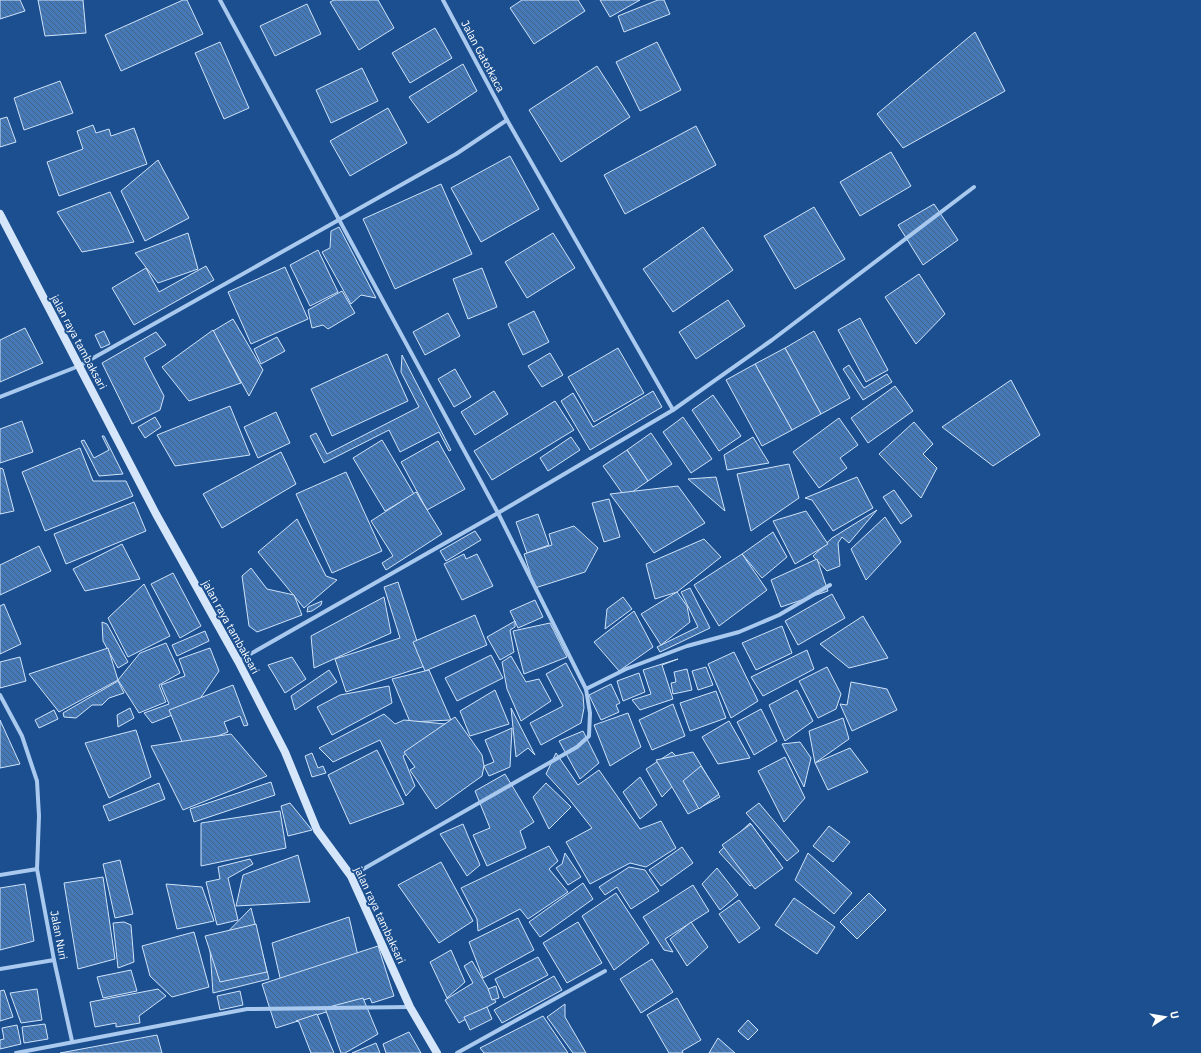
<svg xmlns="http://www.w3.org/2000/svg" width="1201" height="1053" font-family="'IBM Plex Sans',sans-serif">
  <defs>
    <pattern id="building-back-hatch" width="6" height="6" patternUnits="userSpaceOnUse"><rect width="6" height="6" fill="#4478b7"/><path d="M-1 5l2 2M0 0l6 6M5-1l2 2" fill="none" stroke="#486282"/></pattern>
  </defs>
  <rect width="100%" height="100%" fill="#1b4f8f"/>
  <g fill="url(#building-back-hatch)" stroke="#cfe3fa">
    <polygon points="0,0 20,0 25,11 0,19"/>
    <polygon points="38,0 83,0 86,33 45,36"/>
    <polygon points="183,0 187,0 203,34 121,71 105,35"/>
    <polygon points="334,0 378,0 394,28 359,50 330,2"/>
    <polygon points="522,0 578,0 585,11 534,44 510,8"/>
    <polygon points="600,0 640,0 610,17"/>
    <polygon points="658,0 664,0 670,14 624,32 618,16"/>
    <polygon points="307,4 321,34 275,56 260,26"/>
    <polygon points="435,28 452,58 410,83 392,53"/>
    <polygon points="975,32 1005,91 903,148 877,114"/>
    <polygon points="220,42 249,108 224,119 195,53"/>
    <polygon points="657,42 681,90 640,111 616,62"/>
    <polygon points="463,64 477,91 428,123 409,97"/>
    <polygon points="597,66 630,117 561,162 529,110"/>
    <polygon points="362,68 378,101 331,123 316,90"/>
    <polygon points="60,81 73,113 24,130 14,98"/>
    <polygon points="388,108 407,143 350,176 330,141"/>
    <polygon points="7,117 16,142 0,147 0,119"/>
    <polygon points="93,125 96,133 109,129 111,136 134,128 147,164 59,196 47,162 83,149 77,131"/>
    <polygon points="696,126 716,165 625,214 604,175"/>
    <polygon points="891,152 911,186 860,216 840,182"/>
    <polygon points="510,156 539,209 481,242 451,188"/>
    <polygon points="158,160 189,218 145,241 121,191"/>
    <polygon points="441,184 472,254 395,289 363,219"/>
    <polygon points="110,192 134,242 82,252 57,212"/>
    <polygon points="934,204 958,240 923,265 898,225"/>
    <polygon points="814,207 845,259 795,289 764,236"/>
    <polygon points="339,227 376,298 361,295 351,304 322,252 330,248 331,231"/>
    <polygon points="703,227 733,270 673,312 643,269"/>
    <polygon points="188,233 198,269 158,283 135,253"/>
    <polygon points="553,233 575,268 527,298 505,262"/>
    <polygon points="318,250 338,292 310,306 290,265"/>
    <polygon points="206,266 214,280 134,325 112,288 146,268 159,292"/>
    <polygon points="285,267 308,319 251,344 228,292"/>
    <polygon points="482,268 497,307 468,319 453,279"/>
    <polygon points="919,274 945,314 916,344 885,297"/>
    <polygon points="342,291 355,313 328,329 323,325 312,328 308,310"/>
    <polygon points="728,300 745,326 696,359 679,332"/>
    <polygon points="534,311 549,342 523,355 508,324"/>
    <polygon points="448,313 460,336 425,355 413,332"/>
    <polygon points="860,318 888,370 866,382 838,330"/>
    <polygon points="233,319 263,370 249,396 213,331"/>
    <polygon points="25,328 43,363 0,382 0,340"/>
    <polygon points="213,330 241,383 189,401 162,367"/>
    <polygon points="104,331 110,344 101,348 95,335"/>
    <polygon points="814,331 850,398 821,414 785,348"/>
    <polygon points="156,332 166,345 144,358 164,396 160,410 132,424 102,363"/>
    <polygon points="277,337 285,351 261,364 254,349"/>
    <polygon points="618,348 644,393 594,422 568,377"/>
    <polygon points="785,348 821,414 792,430 755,364"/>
    <polygon points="550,353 563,375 542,387 528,366"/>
    <polygon points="387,354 408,401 332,436 311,389"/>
    <polygon points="402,355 451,450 449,451 439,432 400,452 389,430 324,463 310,436 316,433 327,454 419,407 401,372"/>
    <polygon points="755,364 792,430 762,446 726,380"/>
    <polygon points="849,365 864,388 887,374 892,382 863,400 843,369"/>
    <polygon points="455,369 471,397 454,407 438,379"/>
    <polygon points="1011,380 1040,435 993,466 942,427"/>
    <polygon points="895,386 913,411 868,443 851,418"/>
    <polygon points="494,391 508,414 475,435 461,412"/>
    <polygon points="653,391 662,407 590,450 561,401 573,393 593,427"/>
    <polygon points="713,395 741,436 719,451 692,410"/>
    <polygon points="555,401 574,430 492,480 474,451"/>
    <polygon points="230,406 250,455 175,466 157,435"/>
    <polygon points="276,412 290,443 258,458 244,427"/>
    <polygon points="155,417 161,427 145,438 138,427"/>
    <polygon points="683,417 712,459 691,473 663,432"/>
    <polygon points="839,418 858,445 840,458 847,468 819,488 793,452"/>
    <polygon points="22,421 33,452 0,463 0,429"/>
    <polygon points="914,422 933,444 923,454 937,468 921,498 879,454"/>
    <polygon points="651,433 672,464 648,481 627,450"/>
    <polygon points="102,436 104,436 123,474 99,476 81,441 84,440 94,458 109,450"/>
    <polygon points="571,437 580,450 548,471 540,458"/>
    <polygon points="753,437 769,463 727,470 724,455"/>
    <polygon points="382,440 414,494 385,511 353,458"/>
    <polygon points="438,441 465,489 427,510 401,462"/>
    <polygon points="80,448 93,481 126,481 133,496 45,531 22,472"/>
    <polygon points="627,450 648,481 625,497 603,466"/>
    <polygon points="281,452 296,484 222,528 203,494"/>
    <polygon points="789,464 799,498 751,531 737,474"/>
    <polygon points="0,468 3,469 14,511 0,514"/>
    <polygon points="346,472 382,551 332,573 296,494"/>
    <polygon points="716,477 725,511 688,479"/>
    <polygon points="857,477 873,508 833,531 812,500 805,498"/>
    <polygon points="678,486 705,523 654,553 610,494"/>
    <polygon points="894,490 912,516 901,524 883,497"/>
    <polygon points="416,492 442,534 386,570 382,563 393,556 371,521"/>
    <polygon points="609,499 620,537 604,542 592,503"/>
    <polygon points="134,502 146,531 66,564 54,534"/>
    <polygon points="877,510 849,543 842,537 838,543 840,566 827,571 813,556 832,538"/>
    <polygon points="806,511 828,544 795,564 773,521"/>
    <polygon points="538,514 549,545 527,553 516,522"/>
    <polygon points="885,517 901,542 866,580 851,549"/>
    <polygon points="297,519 326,576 337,580 304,608 258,552"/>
    <polygon points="574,526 598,548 585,572 535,588 524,554 552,545 549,534"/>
    <polygon points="475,531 481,540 446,561 440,551"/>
    <polygon points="773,532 787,557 762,578 742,554"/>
    <polygon points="704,539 721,557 677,592 655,599 646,564"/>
    <polygon points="122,544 140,579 85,591 73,569"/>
    <polygon points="39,546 51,571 0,595 0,565"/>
    <polygon points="464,554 466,559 477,554 493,586 462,600 444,564"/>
    <polygon points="742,554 767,590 719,626 694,585"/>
    <polygon points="817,559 828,591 781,607 771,580"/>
    <polygon points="251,568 267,589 294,595 302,615 257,632 249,626 242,576"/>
    <polygon points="173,573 201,626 180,638 151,584"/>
    <polygon points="398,582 425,666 346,692 335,659 400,638 384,587"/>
    <polygon points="144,584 170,636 128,657 108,618"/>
    <polygon points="690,588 710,628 660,652 657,647 698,627 681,592"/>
    <polygon points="677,592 687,606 690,622 661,645 641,614"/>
    <polygon points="832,594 845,618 798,645 785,621"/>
    <polygon points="384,597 391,633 314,668 311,636"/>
    <polygon points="623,597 632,609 605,629 607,609"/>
    <polygon points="535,600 543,617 518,628 510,611"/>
    <polygon points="322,601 321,605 312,611 307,612 308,607"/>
    <polygon points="4,604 21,644 0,654 0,606"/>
    <polygon points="634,611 653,647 619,671 594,642"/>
    <polygon points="475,615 487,645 425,671 413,642"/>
    <polygon points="863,616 888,658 849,668 820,644"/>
    <polygon points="515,621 515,627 510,630 514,652 500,660 487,637"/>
    <polygon points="102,622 107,624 128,662 118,668 103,641"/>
    <polygon points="550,623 567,657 524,674 513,631"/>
    <polygon points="782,626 792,653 756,670 742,643"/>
    <polygon points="205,631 209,641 177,656 172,645"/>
    <polygon points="166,643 180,673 159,685 166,702 139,713 118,680 140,653"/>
    <polygon points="108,648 118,680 59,712 29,674"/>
    <polygon points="210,648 219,671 195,706 152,723 144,713 169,704 161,685 185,676 179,659"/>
    <polygon points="807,650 814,669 763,696 751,677"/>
    <polygon points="734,652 758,701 731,718 708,664"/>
    <polygon points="491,655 503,678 457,701 445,678"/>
    <polygon points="511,656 526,682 539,679 551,701 521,721 507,689 502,662"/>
    <polygon points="20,657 26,681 0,688 0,662"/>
    <polygon points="292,657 306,679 285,693 268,665"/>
    <polygon points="678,659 662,665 673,699 640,710 632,700 651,694 643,670"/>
    <polygon points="566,663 583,695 584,708 581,723 541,745 530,723 563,706 546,674"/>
    <polygon points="706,667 713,685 698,690 692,671"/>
    <polygon points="827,667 841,694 836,709 818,718 799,681"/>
    <polygon points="687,669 692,690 673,694 671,683 676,682 674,672"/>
    <polygon points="329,670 337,682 295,710 291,696"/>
    <polygon points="429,670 451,720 410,722 392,679"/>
    <polygon points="639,673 645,692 623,701 617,681"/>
    <polygon points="118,681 124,693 109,698 102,705 92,705 76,718 64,717 63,713"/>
    <polygon points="851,682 887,689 897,710 852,731 840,704 847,705"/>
    <polygon points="611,684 620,703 616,705 619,712 601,720 589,695"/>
    <polygon points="233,685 248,725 244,726 240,716 224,722 228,732 185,749 169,710"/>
    <polygon points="389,686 392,703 332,735 317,707 340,695"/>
    <polygon points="495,690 509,724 470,736 460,711"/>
    <polygon points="797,690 813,721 785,741 769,705"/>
    <polygon points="716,691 726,718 690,731 680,703"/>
    <polygon points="673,704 685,736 652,750 639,720"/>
    <polygon points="130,708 134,718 118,727 117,715"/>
    <polygon points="511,708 535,755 528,748 516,757"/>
    <polygon points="761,709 777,741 754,755 737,722"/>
    <polygon points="54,710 58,719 39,728 35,720"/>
    <polygon points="628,713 641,747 610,766 594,725"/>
    <polygon points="384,714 395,724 404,720 445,724 403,756 415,786 406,796 380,740 333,762 319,748"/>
    <polygon points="455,717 482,755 484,766 482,776 436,809 410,770 415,767 404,752"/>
    <polygon points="843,718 849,739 815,763 809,731"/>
    <polygon points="0,720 20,764 0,768"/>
    <polygon points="729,721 750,758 718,764 702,737"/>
    <polygon points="512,728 510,767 489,776 484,766 494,762 485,740"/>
    <polygon points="136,730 151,777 109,798 85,743"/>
    <polygon points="583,731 599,763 580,779 559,741"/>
    <polygon points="231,734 267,776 183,810 151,746"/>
    <polygon points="800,742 811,758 804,787 782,744"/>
    <polygon points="850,748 868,772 828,790 815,763"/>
    <polygon points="377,750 404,804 350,824 328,775"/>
    <polygon points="672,752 689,769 662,797 646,769"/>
    <polygon points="693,752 720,797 688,814 656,760"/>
    <polygon points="312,753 318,768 323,766 326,773 312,777 305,756"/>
    <polygon points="556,753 578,785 599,770 640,829 661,821 676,848 646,867 630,863 590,884 566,842 592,828 569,799 546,774"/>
    <polygon points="785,757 805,798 784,822 758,771"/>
    <polygon points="701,766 719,794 699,809 683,781"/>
    <polygon points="505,774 534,822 520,831 526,848 487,866 473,835 490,828 475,791"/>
    <polygon points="640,777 657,805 640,819 623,792"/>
    <polygon points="271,782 275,795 194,822 190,809"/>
    <polygon points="159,783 165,799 109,821 103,806"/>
    <polygon points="546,783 571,807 549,829 533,797"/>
    <polygon points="290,803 312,830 288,836 281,806"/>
    <polygon points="759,803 799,851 787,861 746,813"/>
    <polygon points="280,811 286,848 201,866 201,823"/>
    <polygon points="750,823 780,864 750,886 719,852"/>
    <polygon points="463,824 480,865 467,876 440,834"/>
    <polygon points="751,824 783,868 755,889 722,845"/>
    <polygon points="829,826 850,842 833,862 813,846"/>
    <polygon points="549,846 558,861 549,869 568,892 528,919 520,909 478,931 477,919 461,888"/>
    <polygon points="682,847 693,863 661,886 649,870"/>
    <polygon points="565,853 581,877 568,885 556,868 562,864"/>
    <polygon points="808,853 852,893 834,914 795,880"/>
    <polygon points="298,855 310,902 236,906 243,875"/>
    <polygon points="250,859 253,864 228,878 238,920 217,925 206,882 220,879 218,867"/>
    <polygon points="120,860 133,914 115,918 103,864"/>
    <polygon points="441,862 473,921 439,943 398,885"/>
    <polygon points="629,867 645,870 659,891 631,909 617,887 605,895 599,887"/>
    <polygon points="717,868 738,895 720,910 702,884"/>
    <polygon points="103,877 115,959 78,969 64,883"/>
    <polygon points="583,883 593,899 540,937 529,922"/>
    <polygon points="25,884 34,941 0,950 0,888"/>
    <polygon points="166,884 202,887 214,921 177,929"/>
    <polygon points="693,885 709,911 665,939 673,952 664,950 643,917"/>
    <polygon points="616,893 649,943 614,970 582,916"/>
    <polygon points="869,893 886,910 857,939 840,922"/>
    <polygon points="794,898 835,927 817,954 775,925"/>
    <polygon points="739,900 760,928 739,943 719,914"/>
    <polygon points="251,908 269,979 213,993 210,950"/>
    <polygon points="349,917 358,956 284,995 272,943"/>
    <polygon points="518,918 534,950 483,978 469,942"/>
    <polygon points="124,922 131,925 134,962 118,968 113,923"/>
    <polygon points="578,922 602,963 567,983 543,943"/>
    <polygon points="691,922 708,947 687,966 670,939"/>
    <polygon points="256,924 267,972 220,982 205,936"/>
    <polygon points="194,932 209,987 172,997 150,976 142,946"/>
    <polygon points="378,946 394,996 372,1003 370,998 276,1028 262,984"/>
    <polygon points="451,950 465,982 447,998 430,962"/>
    <polygon points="538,957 548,975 504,998 495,979"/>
    <polygon points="652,959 673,992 641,1013 620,979"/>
    <polygon points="472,961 496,1002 459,1023 445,1000 473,983 464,966"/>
    <polygon points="131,970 137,991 103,998 97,977"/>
    <polygon points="554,976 562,990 502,1023 494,1010"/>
    <polygon points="496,986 499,998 492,1000 488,989"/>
    <polygon points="37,989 42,1020 21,1023 10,993"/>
    <polygon points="158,989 166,996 139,1016 140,1023 116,1027 116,1023 95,1027 90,1002"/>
    <polygon points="4,990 13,1017 0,1021 0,991"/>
    <polygon points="240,991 243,1005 220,1010 217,996"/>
    <polygon points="363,998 378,1034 345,1053 341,1053 325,1008"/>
    <polygon points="677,998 701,1040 682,1051 683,1053 669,1053 647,1015"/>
    <polygon points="565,1004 565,1017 586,1053 573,1053 547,1017"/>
    <polygon points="487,1007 492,1019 470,1030 464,1017"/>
    <polygon points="317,1014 334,1053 311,1053 299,1022 296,1021"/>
    <polygon points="543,1016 568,1053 484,1053 480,1048"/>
    <polygon points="748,1020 758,1030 748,1040 738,1031"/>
    <polygon points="45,1024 48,1039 24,1043 22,1027"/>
    <polygon points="17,1025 21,1044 0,1049 0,1040 4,1039 2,1028"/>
    <polygon points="409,1032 421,1053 386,1053 383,1044"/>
    <polygon points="157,1035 162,1053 60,1053"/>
    <polygon points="718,1038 735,1053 709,1053"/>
    <polygon points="376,1043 380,1053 352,1053"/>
  </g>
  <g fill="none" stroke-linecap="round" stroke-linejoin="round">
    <g stroke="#a9c9ee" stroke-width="4">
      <polyline points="220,0 498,513 586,689"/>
      <polyline points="443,0 507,120 673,410"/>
      <polyline points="0,397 79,366 456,154 507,120"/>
      <polyline points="238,661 498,513 673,410 772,340 974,187"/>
      <polyline points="0,695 22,736 37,781 39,816 37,869"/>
      <polyline points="0,875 37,869 54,960 72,1041"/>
      <polyline points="351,876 577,747 589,736 590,713 586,689 626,669 687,646 739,632 779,615 830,585"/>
      <polyline points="0,969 54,960"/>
      <polyline points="16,1053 247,1009 409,1007"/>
      <polyline points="457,1053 605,971"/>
    </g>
    <polyline stroke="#d6e6fa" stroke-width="8" points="0,214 156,514 238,661 285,752 317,830 351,876 410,1007 437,1053"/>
  </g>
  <g text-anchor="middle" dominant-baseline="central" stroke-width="4" stroke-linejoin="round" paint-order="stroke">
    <g font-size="11" fill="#fff" stroke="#1b4f8f">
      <text transform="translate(483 56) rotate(62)">Jalan Gatotkaca</text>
      <text transform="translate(79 342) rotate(62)">jalan raya tambaksari</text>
      <text transform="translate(231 627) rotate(61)">jalan raya tambaksari</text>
      <text transform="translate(380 915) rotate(65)">jalan raya tambaksari</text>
      <text transform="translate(59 935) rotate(79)">Jalan Nuri</text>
    </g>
  </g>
  <g transform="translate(1165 1017) rotate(78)" stroke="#1b4f8f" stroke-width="3" paint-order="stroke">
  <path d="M0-3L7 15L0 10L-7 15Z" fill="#ffffff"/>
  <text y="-6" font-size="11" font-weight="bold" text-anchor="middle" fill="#ffffff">U</text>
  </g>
</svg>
